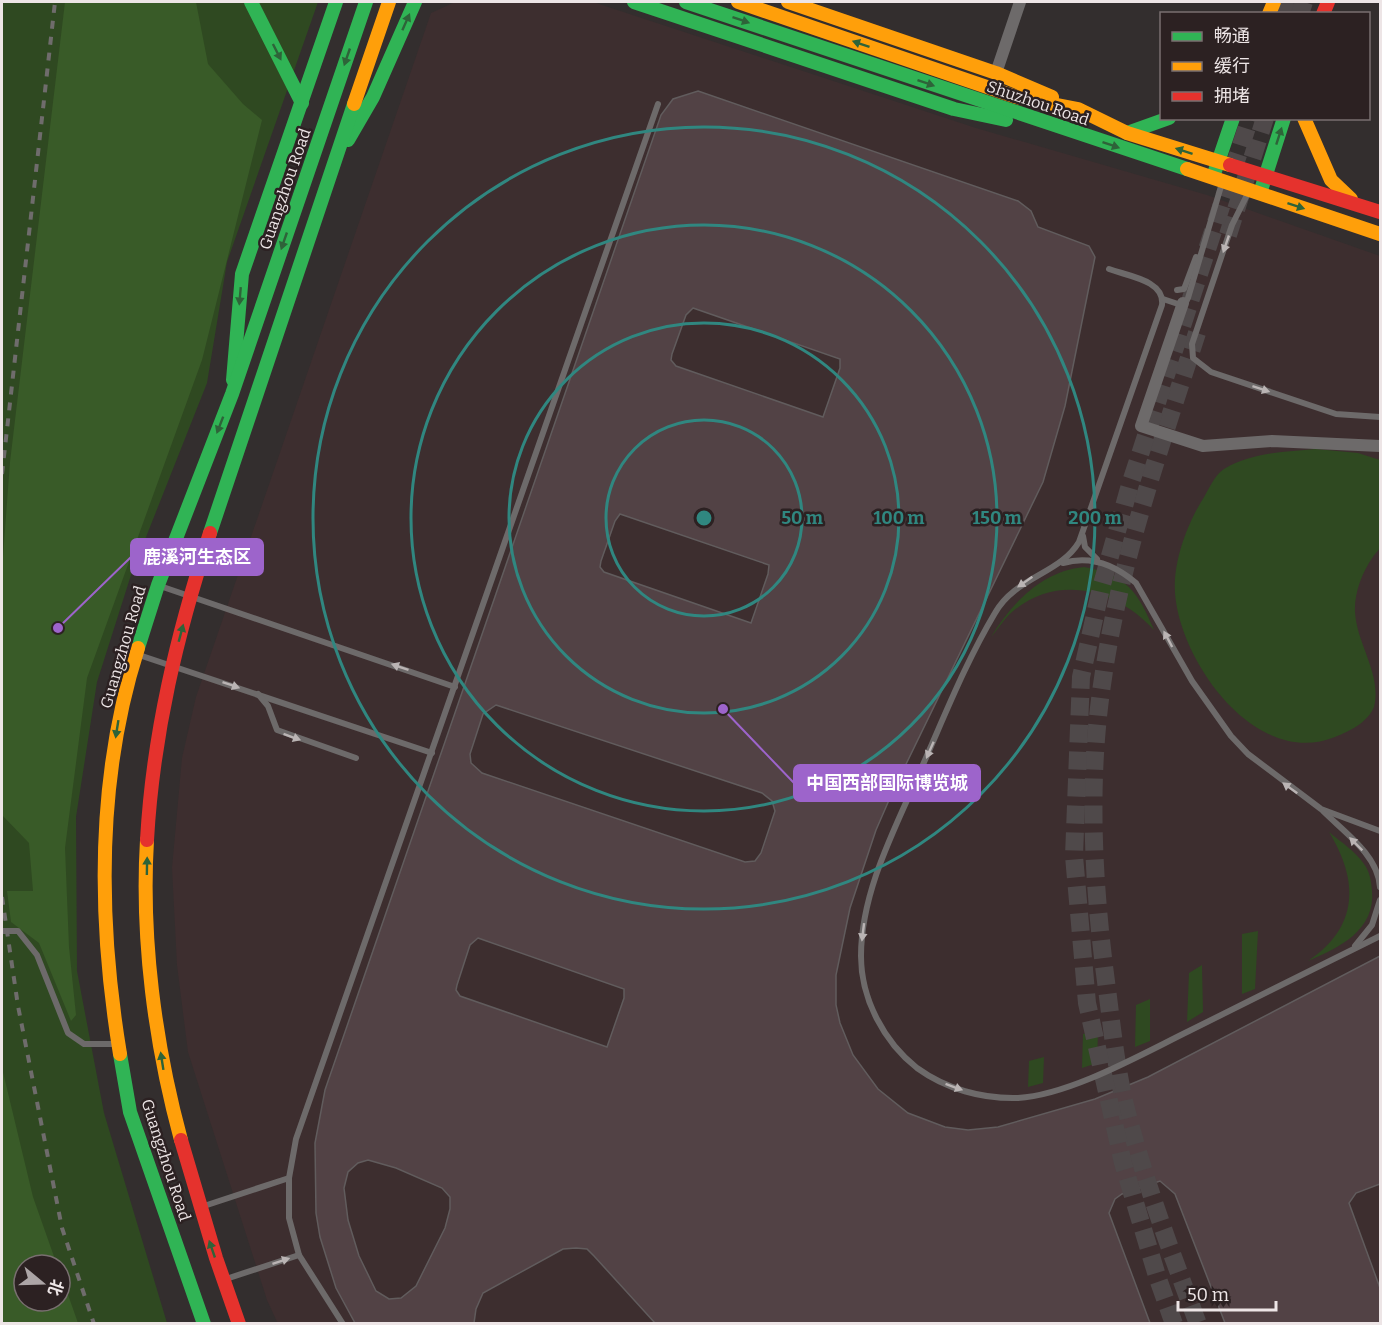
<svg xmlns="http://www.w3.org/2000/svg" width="1382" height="1325" font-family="Bitter,'Noto Sans SC',serif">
  <rect width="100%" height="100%" fill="#332e2e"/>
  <polygon fill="#3d2e2f" points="455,2 593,2 976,128 1207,195 1380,256 1380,1323 278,1324 267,1300 188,1052 177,965 172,868 182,758 196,697 431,13"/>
  <g fill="#2f4921" fill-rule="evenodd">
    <path d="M2,2h316l-91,260 -20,121 -76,192 -34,107 -21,135 1,154 27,142 63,210 -165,1zM24,1265h36v36h-36z"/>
    <path d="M1316,449l42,4 22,7c1,21 2,69 0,86 0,4 -5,7 -7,11 -11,15 -19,37 -18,55 2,33 27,62 19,95 -7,16 -24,24 -39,30 -79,32 -155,-75 -160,-144 -2,-30 11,-66 26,-91 7,-10 12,-26 23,-33 28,-17 61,-17 92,-20z"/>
    <path d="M1084,567c43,8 54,25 70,63 -37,-41 -97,-57 -142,-18 -8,7 -14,17 -21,25 21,-34 51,-66 93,-70z"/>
    <path d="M1329,832c12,10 26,19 35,32 6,8 7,17 8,26 4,40 -33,58 -64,71 51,-34 51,-80 21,-129z"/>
    <polygon points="1258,931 1255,989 1242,994 1242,934"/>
    <polygon points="1202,965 1203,1012 1187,1022 1189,973"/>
    <polygon points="1150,999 1150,1041 1135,1047 1136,1005"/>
    <polygon points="1098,1031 1097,1063 1082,1068 1083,1034"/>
    <polygon points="1044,1057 1043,1083 1028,1087 1029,1061"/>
  </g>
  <g fill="#395b28">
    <polygon points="65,2 196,2 208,64 243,104 262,120 202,360 87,678 65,848 69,947 76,1015 71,1021 39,943 11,922 7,891 33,891 29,843 2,815 2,570 10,462"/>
    <polygon points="2,1068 33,1197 57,1265 24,1265 24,1301 60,1301 60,1272 78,1323 2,1323"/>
  </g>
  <path fill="#524245" stroke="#615c5d" stroke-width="1.5" fill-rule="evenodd" d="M698,91l320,110 13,10 7,16 51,19 6,11 -30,149 -22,76 -150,309 -17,39 -26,78 -14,67v30l4,18 13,32 25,34 30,24 37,14 23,3 30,-3 97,-28 53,-22 232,-121v228l-24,9 -7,10 31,85v35h-155l-50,-129 -15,-13 -38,13 -7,5 -6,14 41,110h-495l-61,-67 -7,-7 -11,-1 -13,1 -80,44 -7,16 -2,14h-119l-19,-35 -16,-51 -4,-24 -1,-70 10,-53 336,-975 12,-16zM693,308l147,51v9l-17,49 -147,-51 -5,-6 1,-6 14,-39zM620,514l149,51 -1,9 -17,49 -147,-51 -4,-5 1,-6 14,-40zM496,705l266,88 10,8 3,10 -14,42 -6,8 -10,1 -263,-89 -11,-10 -1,-9 13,-40zM478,938l146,51v9l-17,49 -147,-51 -4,-6 1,-5 13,-40zM368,1160l28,8 46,20 8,9v12l-5,19 -29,58 -15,12 -12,1 -13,-8 -17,-35 -11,-36 -4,-32 4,-16 10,-9z"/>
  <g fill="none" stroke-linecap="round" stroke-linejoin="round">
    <g stroke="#4f494a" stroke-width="18" stroke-dasharray="18 9" stroke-linecap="butt">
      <polyline points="1286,14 1290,2"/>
      <polyline points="1300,14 1304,2"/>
      <polyline points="1228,235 1265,118"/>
      <path d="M1197,333c-36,113 -77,227 -94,345 -16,103 -10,208 4,311 5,39 9,78 18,116 19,75 46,147 73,219"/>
      <polyline points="1174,1324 1158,1279 1123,1163 1087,1003 1074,856 1081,677 1101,588 1130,485 1250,118"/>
    </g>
    <g stroke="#6d6a6a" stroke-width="6">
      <polyline points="1249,191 1232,225 1192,344 1193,358 1211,372 1336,414 1380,417"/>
      <path d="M1109,269c18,7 56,11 53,36l-83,237c-19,32 -64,35 -84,71 -28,47 -48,97 -70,147 -26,61 -64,128 -64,196 0,43 23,86 56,112 29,21 65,31 101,30 52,-3 124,-44 171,-67 64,-32 128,-63 191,-95"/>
      <polyline points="1177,290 1184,289 1196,257"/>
      <polyline points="1163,299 1178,304 1186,302 1188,298 1222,183"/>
      <polyline points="1083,536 1085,547 1097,559"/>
      <path d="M1063,563c28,-8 52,2 73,20l56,98 39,55 17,18 73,55 59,22"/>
      <polyline points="160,586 455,687"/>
      <polyline points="139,655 432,753"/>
      <polyline points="258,694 268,706 277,730 356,758"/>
      <path d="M1323,811c21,21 55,44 57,76"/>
      <polyline points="2,931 18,931 37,955 68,1033 84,1044 115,1044"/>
      <polyline points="1355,946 1372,925 1380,900"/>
      <polyline points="204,1206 289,1178"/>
      <polyline points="226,1279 299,1255"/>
      <polyline points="343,1324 299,1255 289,1218 289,1178 296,1139 658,104"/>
    </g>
    <g stroke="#6d6a6a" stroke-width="12">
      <polyline points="996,73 1020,2"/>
      <polyline points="1183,303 1141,426 1203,446 1272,441 1380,446"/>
    </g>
    <g stroke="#30b455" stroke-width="14">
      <polyline points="251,2 302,103"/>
      <polyline points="634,2 954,109 1006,120"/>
      <polyline points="686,2 1187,169"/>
      <polyline points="1127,133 1169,118"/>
      <polyline points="348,140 373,97 415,2"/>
      <polyline points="1214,174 1233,118"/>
      <polyline points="1262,187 1284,118"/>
      <polyline points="233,380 242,274 336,2"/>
      <polyline points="210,533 354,104"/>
      <polyline points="138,648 158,585 232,394 366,2"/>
      <polyline points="120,1054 130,1112 204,1324"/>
    </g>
    <g stroke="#ff9f0a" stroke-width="14">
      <polyline points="738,2 1016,97 1078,109 1127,133 1230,165"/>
      <polyline points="788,2 996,73 1052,97"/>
      <polyline points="1269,14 1274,2"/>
      <polyline points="354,104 389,2"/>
      <polyline points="1304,118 1331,180 1351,199"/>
      <polyline points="1187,169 1380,234"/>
      <path d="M147,840c-6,99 8,204 34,300"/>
      <path d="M120,1054c-22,-134 -24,-275 18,-406"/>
    </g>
    <g stroke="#e5322d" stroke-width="14">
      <polyline points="1323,14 1328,2"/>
      <polyline points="1230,165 1380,212"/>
      <path d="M147,840c6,-106 30,-206 63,-307"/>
      <polyline points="181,1140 216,1258 239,1324"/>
    </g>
    <g stroke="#6f6c6c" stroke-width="4" stroke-dasharray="8 8" stroke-linecap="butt">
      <polyline points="2,474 55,2"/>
      <polyline points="2,897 18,1006 62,1228 94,1324"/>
    </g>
  </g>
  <defs><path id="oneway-solid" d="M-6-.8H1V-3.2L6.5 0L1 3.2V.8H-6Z" transform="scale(1.5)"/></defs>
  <g fill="#2e6339">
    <use href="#oneway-solid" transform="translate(741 20) rotate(19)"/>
    <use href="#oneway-solid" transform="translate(406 22) rotate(-66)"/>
    <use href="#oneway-solid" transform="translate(861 44) rotate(-161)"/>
    <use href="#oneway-solid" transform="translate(277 52) rotate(63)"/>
    <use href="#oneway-solid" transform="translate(347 57) rotate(109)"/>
    <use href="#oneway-solid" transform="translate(926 83) rotate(19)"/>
    <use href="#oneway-solid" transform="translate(1279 136) rotate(-72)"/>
    <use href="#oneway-solid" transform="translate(1111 145) rotate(19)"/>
    <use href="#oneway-solid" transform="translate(1184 151) rotate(-162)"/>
    <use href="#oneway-solid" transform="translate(1296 206) rotate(18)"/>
    <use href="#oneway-solid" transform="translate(284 241) rotate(109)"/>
    <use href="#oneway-solid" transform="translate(240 296) rotate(95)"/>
    <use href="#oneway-solid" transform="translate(220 425) rotate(111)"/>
    <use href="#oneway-solid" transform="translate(181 633) rotate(-75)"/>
    <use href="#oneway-solid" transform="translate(117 729) rotate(99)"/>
    <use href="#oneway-solid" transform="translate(147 866) rotate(-89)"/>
    <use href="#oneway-solid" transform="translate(162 1061) rotate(-99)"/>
    <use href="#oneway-solid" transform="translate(212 1249) rotate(-109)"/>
  </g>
  <g fill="#bab4b4">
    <use href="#oneway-solid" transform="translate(1226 244) rotate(109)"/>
    <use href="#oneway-solid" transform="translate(1261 389) rotate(18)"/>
    <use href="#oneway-solid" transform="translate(1025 582) rotate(145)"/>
    <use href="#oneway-solid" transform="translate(1168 639) rotate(-118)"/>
    <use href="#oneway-solid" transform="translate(400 667) rotate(-161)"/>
    <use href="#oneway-solid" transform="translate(231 685) rotate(19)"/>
    <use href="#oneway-solid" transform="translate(292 737) rotate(20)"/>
    <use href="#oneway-solid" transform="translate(930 750) rotate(114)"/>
    <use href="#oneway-solid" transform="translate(1290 788) rotate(-144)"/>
    <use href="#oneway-solid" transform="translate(1356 844) rotate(-135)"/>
    <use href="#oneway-solid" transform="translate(863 932) rotate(97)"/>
    <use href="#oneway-solid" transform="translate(954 1087) rotate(20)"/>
    <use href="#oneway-solid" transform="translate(281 1261) rotate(-18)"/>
  </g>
  <g fill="none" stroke="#308780" stroke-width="3">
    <circle cx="704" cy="518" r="98"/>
    <circle cx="704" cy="518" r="195"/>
    <circle cx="704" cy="518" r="293"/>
    <circle cx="704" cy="518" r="391"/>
  </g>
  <g text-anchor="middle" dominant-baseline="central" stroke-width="5" stroke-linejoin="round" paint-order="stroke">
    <g font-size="16" fill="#ede5e6" stroke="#2c2122">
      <text transform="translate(1038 103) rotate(19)">Shuzhou Road</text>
      <text transform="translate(285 189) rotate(-71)">Guangzhou Road</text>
      <text transform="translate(123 647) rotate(-74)">Guangzhou Road</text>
      <text transform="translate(166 1160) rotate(72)">Guangzhou Road</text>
    </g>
  </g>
  <circle cx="704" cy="518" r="9" fill="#308780" stroke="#2c2122" stroke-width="3"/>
  <g font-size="18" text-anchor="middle" font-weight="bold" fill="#308780" stroke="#2c2122" stroke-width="5" stroke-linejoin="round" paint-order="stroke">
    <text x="802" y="524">50 m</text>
    <text x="899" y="524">100 m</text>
    <text x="997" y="524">150 m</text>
    <text x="1095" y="524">200 m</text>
  </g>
  <path fill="none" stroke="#9d64cb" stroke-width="2" d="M58 628L131 557M723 709L794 783"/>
  <g fill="#9d64cb" stroke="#2c2122" stroke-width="2">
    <circle cx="58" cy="628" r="6"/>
    <circle cx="723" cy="709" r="6"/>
  </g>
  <g fill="#9d64cb" stroke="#9d64cb" stroke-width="2">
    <rect x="131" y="539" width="132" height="36" rx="6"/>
    <rect x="794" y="765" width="186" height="36" rx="6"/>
  </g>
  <g font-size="18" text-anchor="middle" font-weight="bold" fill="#fff">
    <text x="197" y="563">鹿溪河生态区</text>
    <text x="887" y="789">中国西部国际博览城</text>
  </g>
  <rect width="1382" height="1325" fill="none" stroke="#ede5e6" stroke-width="6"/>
  <rect x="1160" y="12" width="210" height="108" fill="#2c2122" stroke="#796f70" stroke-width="1.5"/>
  <rect x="1172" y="32" width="30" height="9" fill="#30b455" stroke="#796f70" stroke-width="1.5"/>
  <text x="1214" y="42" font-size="18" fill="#ede5e6">畅通</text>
  <rect x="1172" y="62" width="30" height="9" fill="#ff9f0a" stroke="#796f70" stroke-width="1.5"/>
  <text x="1214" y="72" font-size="18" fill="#ede5e6">缓行</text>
  <rect x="1172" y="92" width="30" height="9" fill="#e5322d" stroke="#796f70" stroke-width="1.5"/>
  <text x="1214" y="102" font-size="18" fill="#ede5e6">拥堵</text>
  <g transform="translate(42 1283) rotate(109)"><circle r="28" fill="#2c2122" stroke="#796f70" stroke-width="1.5"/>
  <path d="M0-4.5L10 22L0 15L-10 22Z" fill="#aca5a6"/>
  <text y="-9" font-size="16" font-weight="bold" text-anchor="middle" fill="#ede5e6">北</text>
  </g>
  <path d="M1178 1301v9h98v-9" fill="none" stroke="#ede5e6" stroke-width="3"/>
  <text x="1187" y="1301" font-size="18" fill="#ede5e6" stroke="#2c2122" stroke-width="4.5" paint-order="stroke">50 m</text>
</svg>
